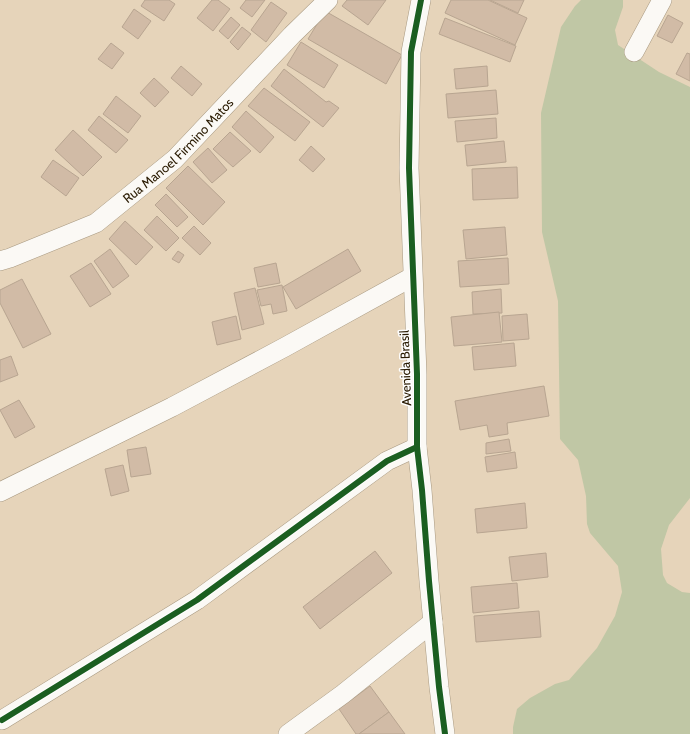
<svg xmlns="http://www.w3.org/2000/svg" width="690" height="734" font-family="Cabin,sans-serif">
  <rect width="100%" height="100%" fill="#e6d4ba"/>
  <polygon fill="#c0c7a5" points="581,0 623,0 623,7 615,30 618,45 659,72 690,87 690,498 669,525 661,549 663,575 667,583 682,592 690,593 690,734 513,734 513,727 517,709 530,698 555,684 569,680 597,648 615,616 622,592 618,566 590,533 587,524 586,496 578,460 560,439 558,301 542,232 541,113 561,27 575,6"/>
  <g fill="#d1bba6" stroke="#b8a591">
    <polygon points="145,0 169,0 175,4 164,21 141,6"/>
    <polygon points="212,0 218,0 230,9 213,31 197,18"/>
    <polygon points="246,0 265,0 252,17 240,8"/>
    <polygon points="347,0 386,0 368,25 342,6"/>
    <polygon points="451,0 488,0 527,18 515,45 445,13"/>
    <polygon points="490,0 524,0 518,13"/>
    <polygon points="271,2 287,13 266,42 251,30"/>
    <polygon points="134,9 151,21 138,39 122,27"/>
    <polygon points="325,11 402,55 386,84 308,39"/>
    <polygon points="668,15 683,23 672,43 657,36"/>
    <polygon points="231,17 240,25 228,39 219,31"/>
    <polygon points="445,18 516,46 510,62 439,34"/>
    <polygon points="242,27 251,34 238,50 230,42"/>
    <polygon points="301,42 338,65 324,88 287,65"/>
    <polygon points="111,43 124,53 112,69 98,59"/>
    <polygon points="687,53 690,54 690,81 676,74"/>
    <polygon points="181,66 202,84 192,96 171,78"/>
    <polygon points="487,66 488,86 456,89 454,69"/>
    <polygon points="284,69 326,102 329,101 339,108 323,127 271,86"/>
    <polygon points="154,78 169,92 155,107 140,93"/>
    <polygon points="264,88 310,122 295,141 248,106"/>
    <polygon points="496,90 498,114 448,118 446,94"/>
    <polygon points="116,96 141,116 128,133 103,114"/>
    <polygon points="246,111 274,137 260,153 232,127"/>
    <polygon points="99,116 128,140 116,153 88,130"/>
    <polygon points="496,118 497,138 457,142 455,121"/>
    <polygon points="73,130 102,157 83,176 55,150"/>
    <polygon points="230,132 251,151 233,167 213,149"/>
    <polygon points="504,141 506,162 467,166 465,145"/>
    <polygon points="311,146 325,159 313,172 299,160"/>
    <polygon points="208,148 227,170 212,183 193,162"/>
    <polygon points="53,160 79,178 66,196 41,177"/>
    <polygon points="188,166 225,202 203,225 166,188"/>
    <polygon points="517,167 518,198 473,200 472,169"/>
    <polygon points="166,194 188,217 177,227 155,205"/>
    <polygon points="157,216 179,238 166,251 144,230"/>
    <polygon points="125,221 153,247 136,265 109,239"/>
    <polygon points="194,226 211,243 200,255 182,238"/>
    <polygon points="505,227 507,255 466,259 463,230"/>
    <polygon points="110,249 129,276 113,288 94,261"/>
    <polygon points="348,249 361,271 296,309 283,287"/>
    <polygon points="178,251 184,255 179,263 172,259"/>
    <polygon points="508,258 509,284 460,287 458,261"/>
    <polygon points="91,263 111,294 90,307 70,276"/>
    <polygon points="276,263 280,283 258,287 254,268"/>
    <polygon points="22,279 51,334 23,348 0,303 0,290"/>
    <polygon points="282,285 287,311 273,314 271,304 261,306 257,290"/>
    <polygon points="255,288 264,324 242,330 234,293"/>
    <polygon points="501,289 502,313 473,314 472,292"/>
    <polygon points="499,312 502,342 454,346 451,317"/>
    <polygon points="527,314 529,339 503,341 502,316"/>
    <polygon points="236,316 241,339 217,345 212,322"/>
    <polygon points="514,343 516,366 474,370 472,347"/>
    <polygon points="11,356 18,375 0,382 0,360"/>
    <polygon points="544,386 549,416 507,423 508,434 489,437 487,425 460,430 455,401"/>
    <polygon points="19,400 35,427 15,438 0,410"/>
    <polygon points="509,439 511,451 486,454 486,443"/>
    <polygon points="146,447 151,474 131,477 127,450"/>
    <polygon points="515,452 517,468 487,472 485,457"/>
    <polygon points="123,465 129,491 111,496 105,469"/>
    <polygon points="525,503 527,528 477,533 475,509"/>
    <polygon points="375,551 392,573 320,629 303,607"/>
    <polygon points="546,553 548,577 512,581 509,557"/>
    <polygon points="517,583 519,608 473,613 471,587"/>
    <polygon points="539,611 541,637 476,642 474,616"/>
    <polygon points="370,686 389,712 359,734 356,734 339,709"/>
    <polygon points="389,712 405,734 359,734"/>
  </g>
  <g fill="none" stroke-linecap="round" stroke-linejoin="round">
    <g stroke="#a89981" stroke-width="20">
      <g id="minor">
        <polyline points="421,0 411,52 409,168 417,374 417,447 422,490 429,581 439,687 445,734"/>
        <polyline points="634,52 662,0"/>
        <path id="s1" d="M0,261l10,-3 86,-35 79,-64 117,-124 36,-35"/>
        <polyline points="0,492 172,407 285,347 412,277"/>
        <polyline points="2,720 197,600 387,461 417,447"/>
        <polyline points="288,734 343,694 433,622"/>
      </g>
    </g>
    <use href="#minor" stroke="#fbf9f5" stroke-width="19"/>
    <g stroke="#fefefe" stroke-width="8">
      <g id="cycleway">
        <polyline points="421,0 411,52 409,168 417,374 417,447 422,490 429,581 439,687 445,734"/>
        <polyline points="2,720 197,600 387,461 417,447"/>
      </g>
    </g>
    <use href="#cycleway" stroke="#1b5e20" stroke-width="6"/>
  </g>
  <g text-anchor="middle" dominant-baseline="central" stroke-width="3" stroke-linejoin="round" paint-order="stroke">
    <g font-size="13" fill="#2a1b02" stroke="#fefefe">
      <text stroke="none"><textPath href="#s1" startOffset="213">Rua Manoel Firmino Matos</textPath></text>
      <text transform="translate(405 368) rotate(-92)">Avenida Brasil</text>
    </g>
  </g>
</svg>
